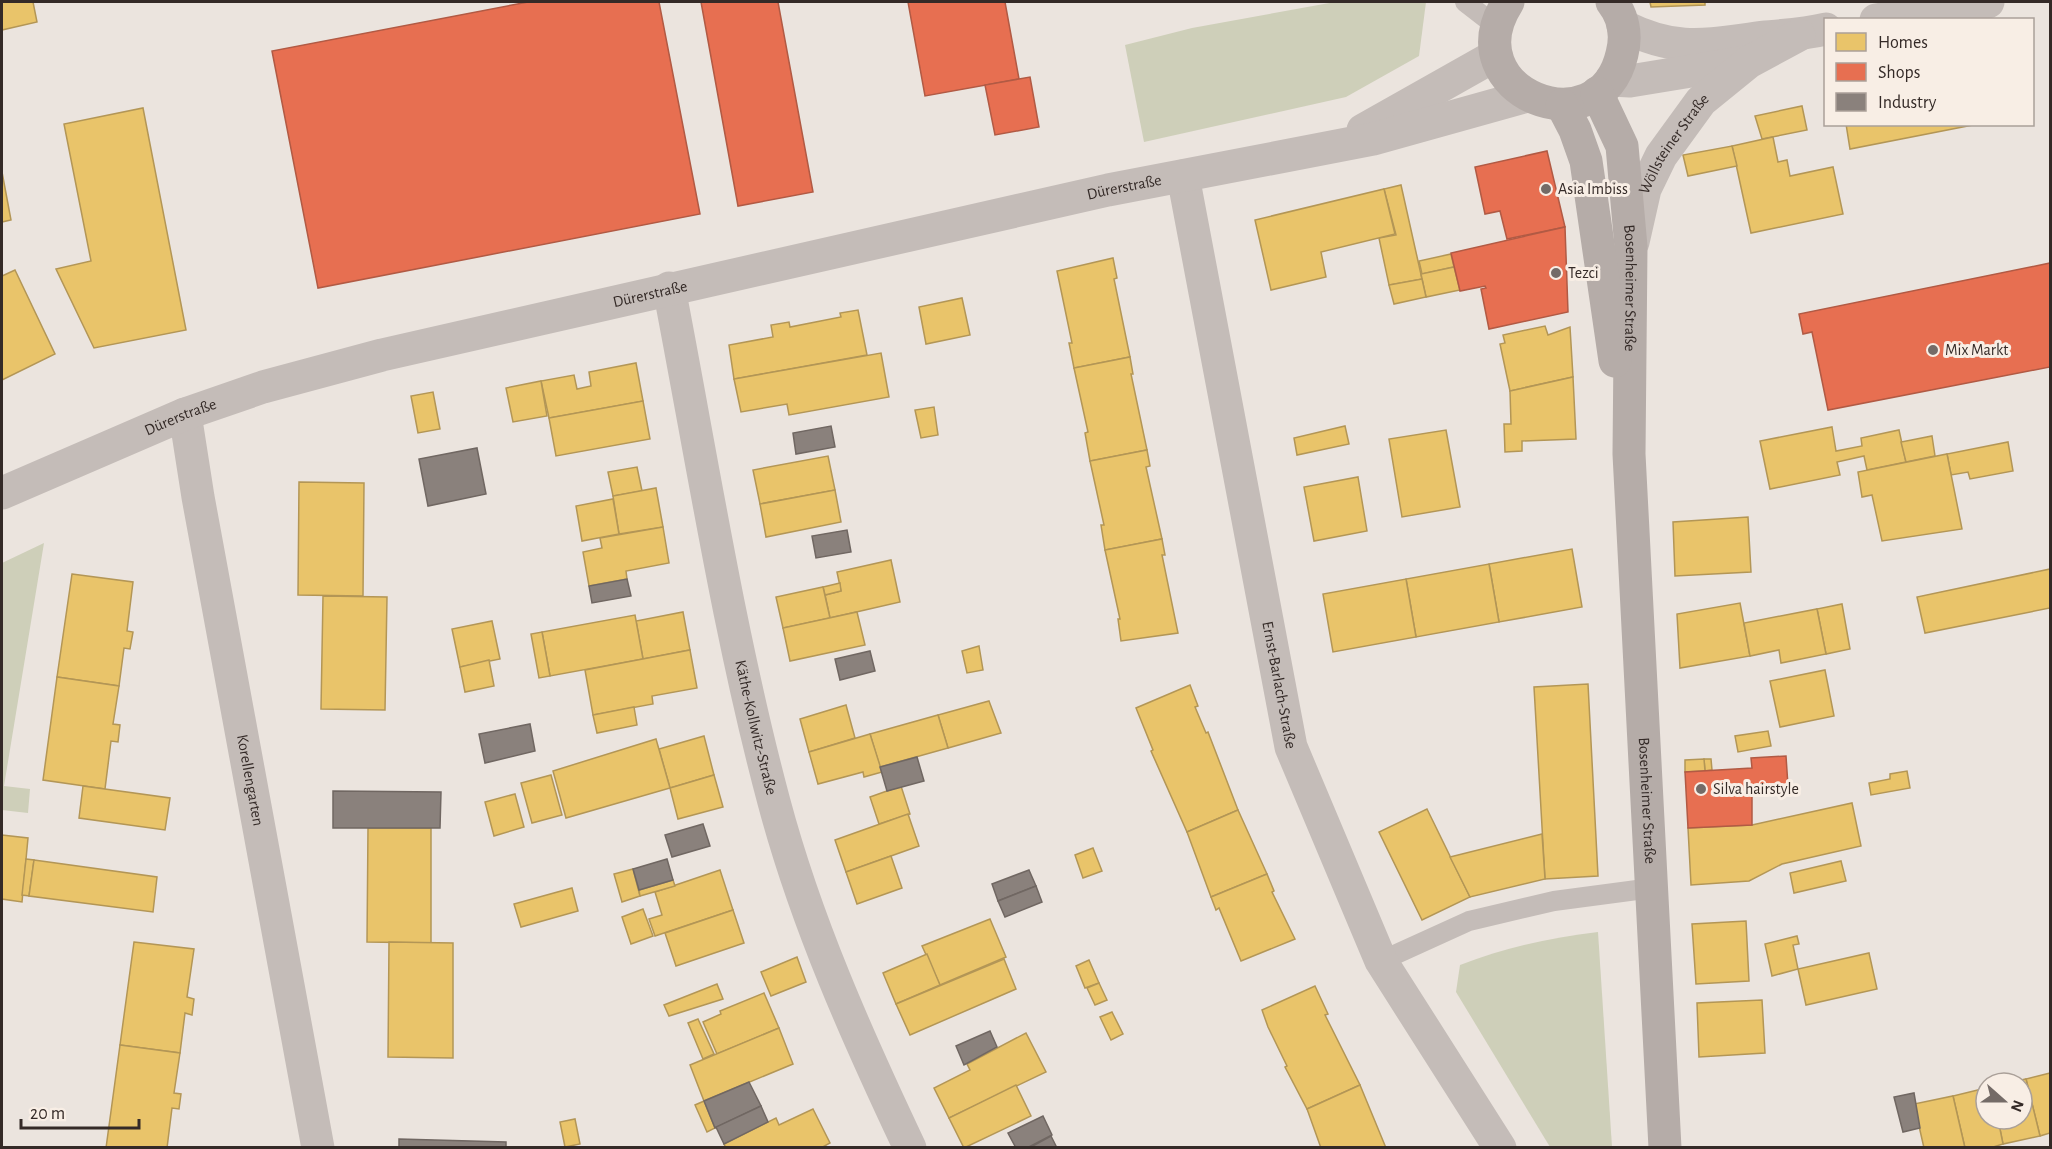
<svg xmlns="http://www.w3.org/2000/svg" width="2052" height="1149" font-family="'Alegreya Sans',sans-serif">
  <rect width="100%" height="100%" fill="#ebe4de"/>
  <g fill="#cecfb9">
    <polygon points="1335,2 1426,2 1419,56 1346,97 1144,142 1125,45 1192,28"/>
    <polygon points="44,543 4,786 30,789 28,813 2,810 2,563"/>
    <path d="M1598,932l14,215h-62l-94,-155 4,-27c45,-18 90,-27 138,-33z"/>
  </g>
  <g fill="#e9c46a" stroke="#b39656" stroke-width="1.5">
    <polygon points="2,2 33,2 37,22 2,30"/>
    <polygon points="1650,2 1705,2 1705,5 1651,7"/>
    <polygon points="1802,106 1807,130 1762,139 1755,116"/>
    <polygon points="143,108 186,330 94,348 56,269 91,261 64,124"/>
    <polygon points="1846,124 1978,124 1850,149"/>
    <polygon points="1773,137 1778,162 1787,160 1790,176 1833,167 1843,214 1751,233 1732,146"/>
    <polygon points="1732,146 1737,166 1688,176 1683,155"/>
    <polygon points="2,172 11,220 2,222"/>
    <polygon points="1401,185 1422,279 1389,285 1379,238 1396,235 1384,189"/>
    <polygon points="1384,189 1395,234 1321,252 1326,277 1271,290 1255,220"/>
    <polygon points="1451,254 1454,267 1422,274 1419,261"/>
    <polygon points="1113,258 1117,278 1114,279 1130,357 1074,368 1069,343 1072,343 1057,271"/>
    <polygon points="1454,267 1460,290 1426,297 1421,274"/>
    <polygon points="15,270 55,354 2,380 2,276"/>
    <polygon points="1422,279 1426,297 1394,304 1389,285"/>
    <polygon points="962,298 970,335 926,344 919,307"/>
    <polygon points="858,310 867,355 734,379 729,345 773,337 771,325 789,322 790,327 841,317 840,313"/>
    <polygon points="1545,326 1548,335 1570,327 1573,377 1510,391 1500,344 1505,343 1503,335"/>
    <polygon points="881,353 889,397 789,415 787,404 741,412 734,379"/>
    <polygon points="1130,357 1133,374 1131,374 1147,450 1090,461 1085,433 1088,432 1074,368"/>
    <polygon points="636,363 643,401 549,418 541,381 574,375 577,389 591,386 589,372"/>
    <polygon points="1573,377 1576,439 1522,441 1522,451 1505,452 1504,424 1511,424 1510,391"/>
    <polygon points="541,381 547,416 513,422 506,388"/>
    <polygon points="433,392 440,429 418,433 411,396"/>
    <polygon points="643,401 650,439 556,456 549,418"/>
    <polygon points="934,407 938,435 921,438 915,410"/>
    <polygon points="1345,426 1349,444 1297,455 1294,438"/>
    <polygon points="1832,427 1836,451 1862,446 1861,438 1899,430 1906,462 1867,470 1864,456 1837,462 1840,475 1770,489 1760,441"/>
    <polygon points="1446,430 1460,507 1402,517 1389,439"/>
    <polygon points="1932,436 1935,456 1906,462 1901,442"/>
    <polygon points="2008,442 2013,471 1970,479 1968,472 1951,475 1947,454"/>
    <polygon points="1147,450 1150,466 1146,467 1162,539 1105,550 1101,525 1104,525 1090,461"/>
    <polygon points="1947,454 1962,529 1882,541 1872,495 1862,497 1858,472"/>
    <polygon points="828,456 835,490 760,504 753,470"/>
    <polygon points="637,467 642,491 613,496 608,472"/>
    <polygon points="1358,477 1367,531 1314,541 1304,487"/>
    <polygon points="299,482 364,483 363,596 298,595"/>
    <polygon points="656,488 663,527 619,534 613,496"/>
    <polygon points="835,490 841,522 766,537 760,504"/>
    <polygon points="613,499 619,534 582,541 576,506"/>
    <polygon points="1748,517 1751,572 1675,576 1673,522"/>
    <polygon points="663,527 669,563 626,571 627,579 589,586 583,552 602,548 600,538"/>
    <polygon points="1162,539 1165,555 1162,555 1178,633 1121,641 1118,619 1120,619 1105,550"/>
    <polygon points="1572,549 1582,607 1499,622 1489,564"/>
    <polygon points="891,560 900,602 830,618 825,595 841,591 837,572"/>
    <polygon points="1489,564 1499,622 1416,637 1406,579"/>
    <polygon points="2050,569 2050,608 1925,633 1917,597"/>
    <polygon points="72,574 133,582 127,631 133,632 130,649 124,648 119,686 57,677"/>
    <polygon points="1406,579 1416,637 1333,652 1323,594"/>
    <polygon points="840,583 841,591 825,595 823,587"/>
    <polygon points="823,587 830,618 783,628 776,597"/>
    <polygon points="323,596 387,597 385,710 321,709"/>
    <polygon points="1740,603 1750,656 1680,668 1677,614"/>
    <polygon points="1842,604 1850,649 1826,654 1817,609"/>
    <polygon points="1817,609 1826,654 1781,663 1779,650 1750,656 1744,623"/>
    <polygon points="683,612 690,650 643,659 636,621"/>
    <polygon points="857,612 865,645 790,661 783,628"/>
    <polygon points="635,615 643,659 550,676 542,632"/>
    <polygon points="492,621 500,659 460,667 452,629"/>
    <polygon points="542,632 550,676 539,678 531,634"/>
    <polygon points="979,646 983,670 967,673 962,651"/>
    <polygon points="690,650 697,688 652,696 653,704 593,715 585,670"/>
    <polygon points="489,660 494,686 465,692 460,667"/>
    <polygon points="1825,670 1834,716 1780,727 1770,681"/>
    <polygon points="57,677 119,686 113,724 120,725 118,742 111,741 105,789 43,780"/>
    <polygon points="1588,684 1598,876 1545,879 1534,687"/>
    <polygon points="1190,685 1198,706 1195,707 1206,733 1208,732 1238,810 1187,832 1151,751 1153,750 1136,708"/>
    <polygon points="989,701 1001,733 948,748 938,715"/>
    <polygon points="846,705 855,738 809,752 800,719"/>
    <polygon points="634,707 637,725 597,733 593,715"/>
    <polygon points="938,715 948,748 880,767 870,734"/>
    <polygon points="1768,731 1771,746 1738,752 1735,736"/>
    <polygon points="870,734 882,772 864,777 863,772 818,784 809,752"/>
    <polygon points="704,736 714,775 670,788 659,749"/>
    <polygon points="656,739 670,788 566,818 553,771"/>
    <polygon points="1704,759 1711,759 1712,770 1705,771"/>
    <polygon points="1704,759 1705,771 1685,772 1685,760"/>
    <polygon points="1907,771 1910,788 1871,795 1869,783 1890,779 1890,774"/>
    <polygon points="551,775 562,815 532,823 521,783"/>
    <polygon points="714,775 723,807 678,819 670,788"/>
    <polygon points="83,786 170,798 165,830 79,818"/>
    <polygon points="901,786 910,814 879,824 870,797"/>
    <polygon points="515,794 524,827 494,836 485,802"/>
    <polygon points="1852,803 1861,846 1782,864 1749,881 1691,885 1688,828 1752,825"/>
    <polygon points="1427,809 1470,897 1422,920 1379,832"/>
    <polygon points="1238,810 1267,874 1211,897 1187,832"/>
    <polygon points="908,814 919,846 846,872 835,840"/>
    <polygon points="368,828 431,828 431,943 367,942"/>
    <polygon points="1542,834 1545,879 1470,897 1450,857"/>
    <polygon points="2,835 28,838 22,902 2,899"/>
    <polygon points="1093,848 1102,871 1083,878 1075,855"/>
    <polygon points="891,856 902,888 857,904 846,872"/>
    <polygon points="26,859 34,860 29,896 22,895"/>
    <polygon points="34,860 157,877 153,912 29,896"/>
    <polygon points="1841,861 1846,881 1794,893 1790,873"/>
    <polygon points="633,869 640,896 622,902 614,874"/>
    <polygon points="720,870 733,910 655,936 649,919 662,915 655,892"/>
    <polygon points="1267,874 1274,891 1272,892 1295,939 1241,961 1219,908 1216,910 1211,897"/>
    <polygon points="673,880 675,886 640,896 639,890"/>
    <polygon points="572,888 578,911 521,927 514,904"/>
    <polygon points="643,909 653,936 631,944 622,917"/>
    <polygon points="733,910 744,943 676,966 665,933"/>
    <polygon points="990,919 1006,957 940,985 922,946"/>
    <polygon points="1746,921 1749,981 1696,984 1692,924"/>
    <polygon points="1797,936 1799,944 1793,945 1798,969 1772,976 1765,944"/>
    <polygon points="134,942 194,949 187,997 194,999 192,1015 185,1013 180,1053 120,1045"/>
    <polygon points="389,942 453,943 453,1058 388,1057"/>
    <polygon points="1869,953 1877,989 1806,1005 1798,969"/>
    <polygon points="927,954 940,985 896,1004 883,973"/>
    <polygon points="797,957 806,982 771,996 761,972"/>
    <polygon points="1004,959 1016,989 910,1035 896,1004"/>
    <polygon points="1089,960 1099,983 1085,988 1076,966"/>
    <polygon points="1099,983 1107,1000 1095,1005 1087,988"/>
    <polygon points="717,984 723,999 669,1016 664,1005"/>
    <polygon points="1315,986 1328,1014 1325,1015 1360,1085 1307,1109 1285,1067 1287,1066 1268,1027 1262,1010"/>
    <polygon points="764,993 779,1028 717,1054 703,1022 721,1014 720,1011"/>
    <polygon points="1762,1000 1765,1053 1699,1057 1697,1003"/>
    <polygon points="1112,1012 1123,1034 1111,1040 1100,1017"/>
    <polygon points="698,1019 714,1054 703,1059 688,1023"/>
    <polygon points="779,1028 793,1064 704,1101 690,1065"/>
    <polygon points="1026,1033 1046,1072 949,1118 934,1088 970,1070 967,1064"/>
    <polygon points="120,1045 180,1053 174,1093 181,1094 179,1109 172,1108 167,1148 106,1148"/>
    <polygon points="2050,1073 2050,1133 2040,1136 2026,1079"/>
    <polygon points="2026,1079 2040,1136 2003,1144 1998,1119 2022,1119 2022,1083 2008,1083"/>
    <polygon points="1016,1085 1031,1116 964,1148 949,1118"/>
    <polygon points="1360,1085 1386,1148 1321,1148 1307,1109"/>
    <polygon points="1986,1088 1986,1119 1998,1119 2003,1144 1990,1148 1965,1148 1953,1096"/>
    <polygon points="1953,1096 1965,1148 1924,1148 1914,1104"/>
    <polygon points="704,1101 715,1128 707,1132 695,1105"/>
    <polygon points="813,1109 830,1143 821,1148 726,1148 724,1144 776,1118 779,1125"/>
    <polygon points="575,1119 580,1144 565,1147 560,1122"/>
  </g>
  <g fill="#e76f51" stroke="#b15a44" stroke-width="1.5">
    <polygon points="528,2 659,2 700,214 318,288 272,51"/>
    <polygon points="701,2 778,2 813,192 738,206"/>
    <polygon points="908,2 1005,2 1019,79 925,96"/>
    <polygon points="1030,77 1039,127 995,135 985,85"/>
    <polygon points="1547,151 1565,227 1507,239 1500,211 1485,214 1475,167"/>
    <polygon points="1565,227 1568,312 1489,329 1481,289 1486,288 1485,286 1460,291 1451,253"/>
    <polygon points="2050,263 2050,367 1828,410 1812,332 1803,334 1799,314"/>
    <polygon points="1786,756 1788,786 1752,788 1752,825 1688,828 1685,772 1752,768 1751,758"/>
  </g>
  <g fill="#8a817c" stroke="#706762" stroke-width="1.5">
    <polygon points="831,426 835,447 796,454 793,433"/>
    <polygon points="477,448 486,494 428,506 419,459"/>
    <polygon points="847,530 851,552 816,558 812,536"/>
    <polygon points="627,579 631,596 592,603 589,586"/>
    <polygon points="870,651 875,671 840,680 835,659"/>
    <polygon points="530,724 535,751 485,763 479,734"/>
    <polygon points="917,757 924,781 887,791 880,767"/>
    <polygon points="333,791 441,792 440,828 333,828"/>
    <polygon points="703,824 710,846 672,857 665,835"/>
    <polygon points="667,859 673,880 639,890 633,869"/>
    <polygon points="1029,870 1036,886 998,901 992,884"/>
    <polygon points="1036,886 1042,902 1005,917 998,901"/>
    <polygon points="990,1031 997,1047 964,1065 956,1046"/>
    <polygon points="749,1082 761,1106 715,1128 704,1101"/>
    <polygon points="1914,1093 1920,1128 1903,1132 1894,1097"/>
    <polygon points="761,1106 768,1122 724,1144 716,1127"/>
    <polygon points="1043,1116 1052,1135 1027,1148 1016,1148 1008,1133"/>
    <polygon points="1051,1136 1057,1148 1029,1148"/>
    <polygon points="399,1139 506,1142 506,1148 399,1148"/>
  </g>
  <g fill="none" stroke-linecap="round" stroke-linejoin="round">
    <g stroke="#c4bcb8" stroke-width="20">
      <polyline points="1465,2 1496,26"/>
      <polyline points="1381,961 1469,921 1554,901 1652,888"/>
    </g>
    <g stroke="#c4bcb8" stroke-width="33">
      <polyline points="1876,20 1988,2"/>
      <path d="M1623,26c56,28 85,18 143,11 21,-2 39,-3 60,-8"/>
      <polyline points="1611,80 1630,81 1746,62"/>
      <polyline points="1363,130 1496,55"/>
      <path id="s1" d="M1183,176l108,571 90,214 119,187"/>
      <path id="s2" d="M1633,242l12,-53 16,-33 40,-55 48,-39 50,-27"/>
      <path id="s3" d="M669,288c33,171 60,346 105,514 32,120 83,234 136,346"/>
      <path id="s4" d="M185,414l13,83 120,651"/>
      <path id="s5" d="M2,493l183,-79 78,-27 119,-32 726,-165 265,-51 154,-43"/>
    </g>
    <g stroke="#b5aca8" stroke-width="33">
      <path d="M1508,2c-58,90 92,149 114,52 5,-19 1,-38 -10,-52"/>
      <path id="s6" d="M1597,93l25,53 9,101 -2,207 36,694"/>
      <polyline points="1562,105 1575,130 1586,161 1615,361"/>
    </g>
  </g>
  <g fill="#746b67" stroke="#f8eee5" stroke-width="2">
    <circle cx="1546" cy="189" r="6"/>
    <circle cx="1556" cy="273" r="6"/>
    <circle cx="1933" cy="350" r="6"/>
    <circle cx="1701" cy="789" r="6"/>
  </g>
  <g text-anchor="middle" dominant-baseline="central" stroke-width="6" stroke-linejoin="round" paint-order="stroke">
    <g font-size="16" fill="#342a27" stroke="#f8eee5">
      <text stroke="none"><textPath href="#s2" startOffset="108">Wöllsteiner Straße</textPath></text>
      <text stroke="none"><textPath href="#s5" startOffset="1166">Dürerstraße</textPath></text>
      <text stroke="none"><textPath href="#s6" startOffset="201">Bosenheimer Straße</textPath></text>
      <text stroke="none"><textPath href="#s5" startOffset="680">Dürerstraße</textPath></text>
      <text stroke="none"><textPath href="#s5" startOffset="194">Dürerstraße</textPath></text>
      <text stroke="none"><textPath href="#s1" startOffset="518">Ernst-Barlach-Straße</textPath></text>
      <text stroke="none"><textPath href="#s3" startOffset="448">Käthe-Kollwitz-Straße</textPath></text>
      <text stroke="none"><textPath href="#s4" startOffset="372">Korellengarten</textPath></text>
      <text stroke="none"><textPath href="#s6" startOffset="714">Bosenheimer Straße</textPath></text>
    </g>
    <g font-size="16" fill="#342a27" stroke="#f8eee5" text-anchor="start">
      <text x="1558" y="189">Asia Imbiss</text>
      <text x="1568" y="273">Tezci</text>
      <text x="1945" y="350">Mix Markt</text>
      <text x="1713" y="789">Silva hairstyle</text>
    </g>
  </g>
  <rect width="2052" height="1149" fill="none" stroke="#342a27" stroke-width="6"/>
  <rect x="1824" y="18" width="210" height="108" fill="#f8eee5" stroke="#aaa099" stroke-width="1.5"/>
  <rect x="1836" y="33" width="30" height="18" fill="#e9c46a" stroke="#aaa099" stroke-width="1.5"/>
  <text x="1878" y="48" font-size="18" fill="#342a27">Homes</text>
  <rect x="1836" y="63" width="30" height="18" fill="#e76f51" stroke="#aaa099" stroke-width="1.5"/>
  <text x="1878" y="78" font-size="18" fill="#342a27">Shops</text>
  <rect x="1836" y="93" width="30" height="18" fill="#8a817c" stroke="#aaa099" stroke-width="1.5"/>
  <text x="1878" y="108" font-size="18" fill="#342a27">Industry</text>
  <g transform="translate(2004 1101) rotate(111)"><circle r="28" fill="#f8eee5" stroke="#aaa099" stroke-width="1.5"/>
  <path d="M0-4.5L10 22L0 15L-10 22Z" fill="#746b67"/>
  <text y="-9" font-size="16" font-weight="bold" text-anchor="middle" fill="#342a27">N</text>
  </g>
  <path d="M21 1119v9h118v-9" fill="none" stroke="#342a27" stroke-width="3"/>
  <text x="30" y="1119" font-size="18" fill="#342a27" stroke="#f8eee5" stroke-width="4.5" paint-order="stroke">20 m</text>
</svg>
